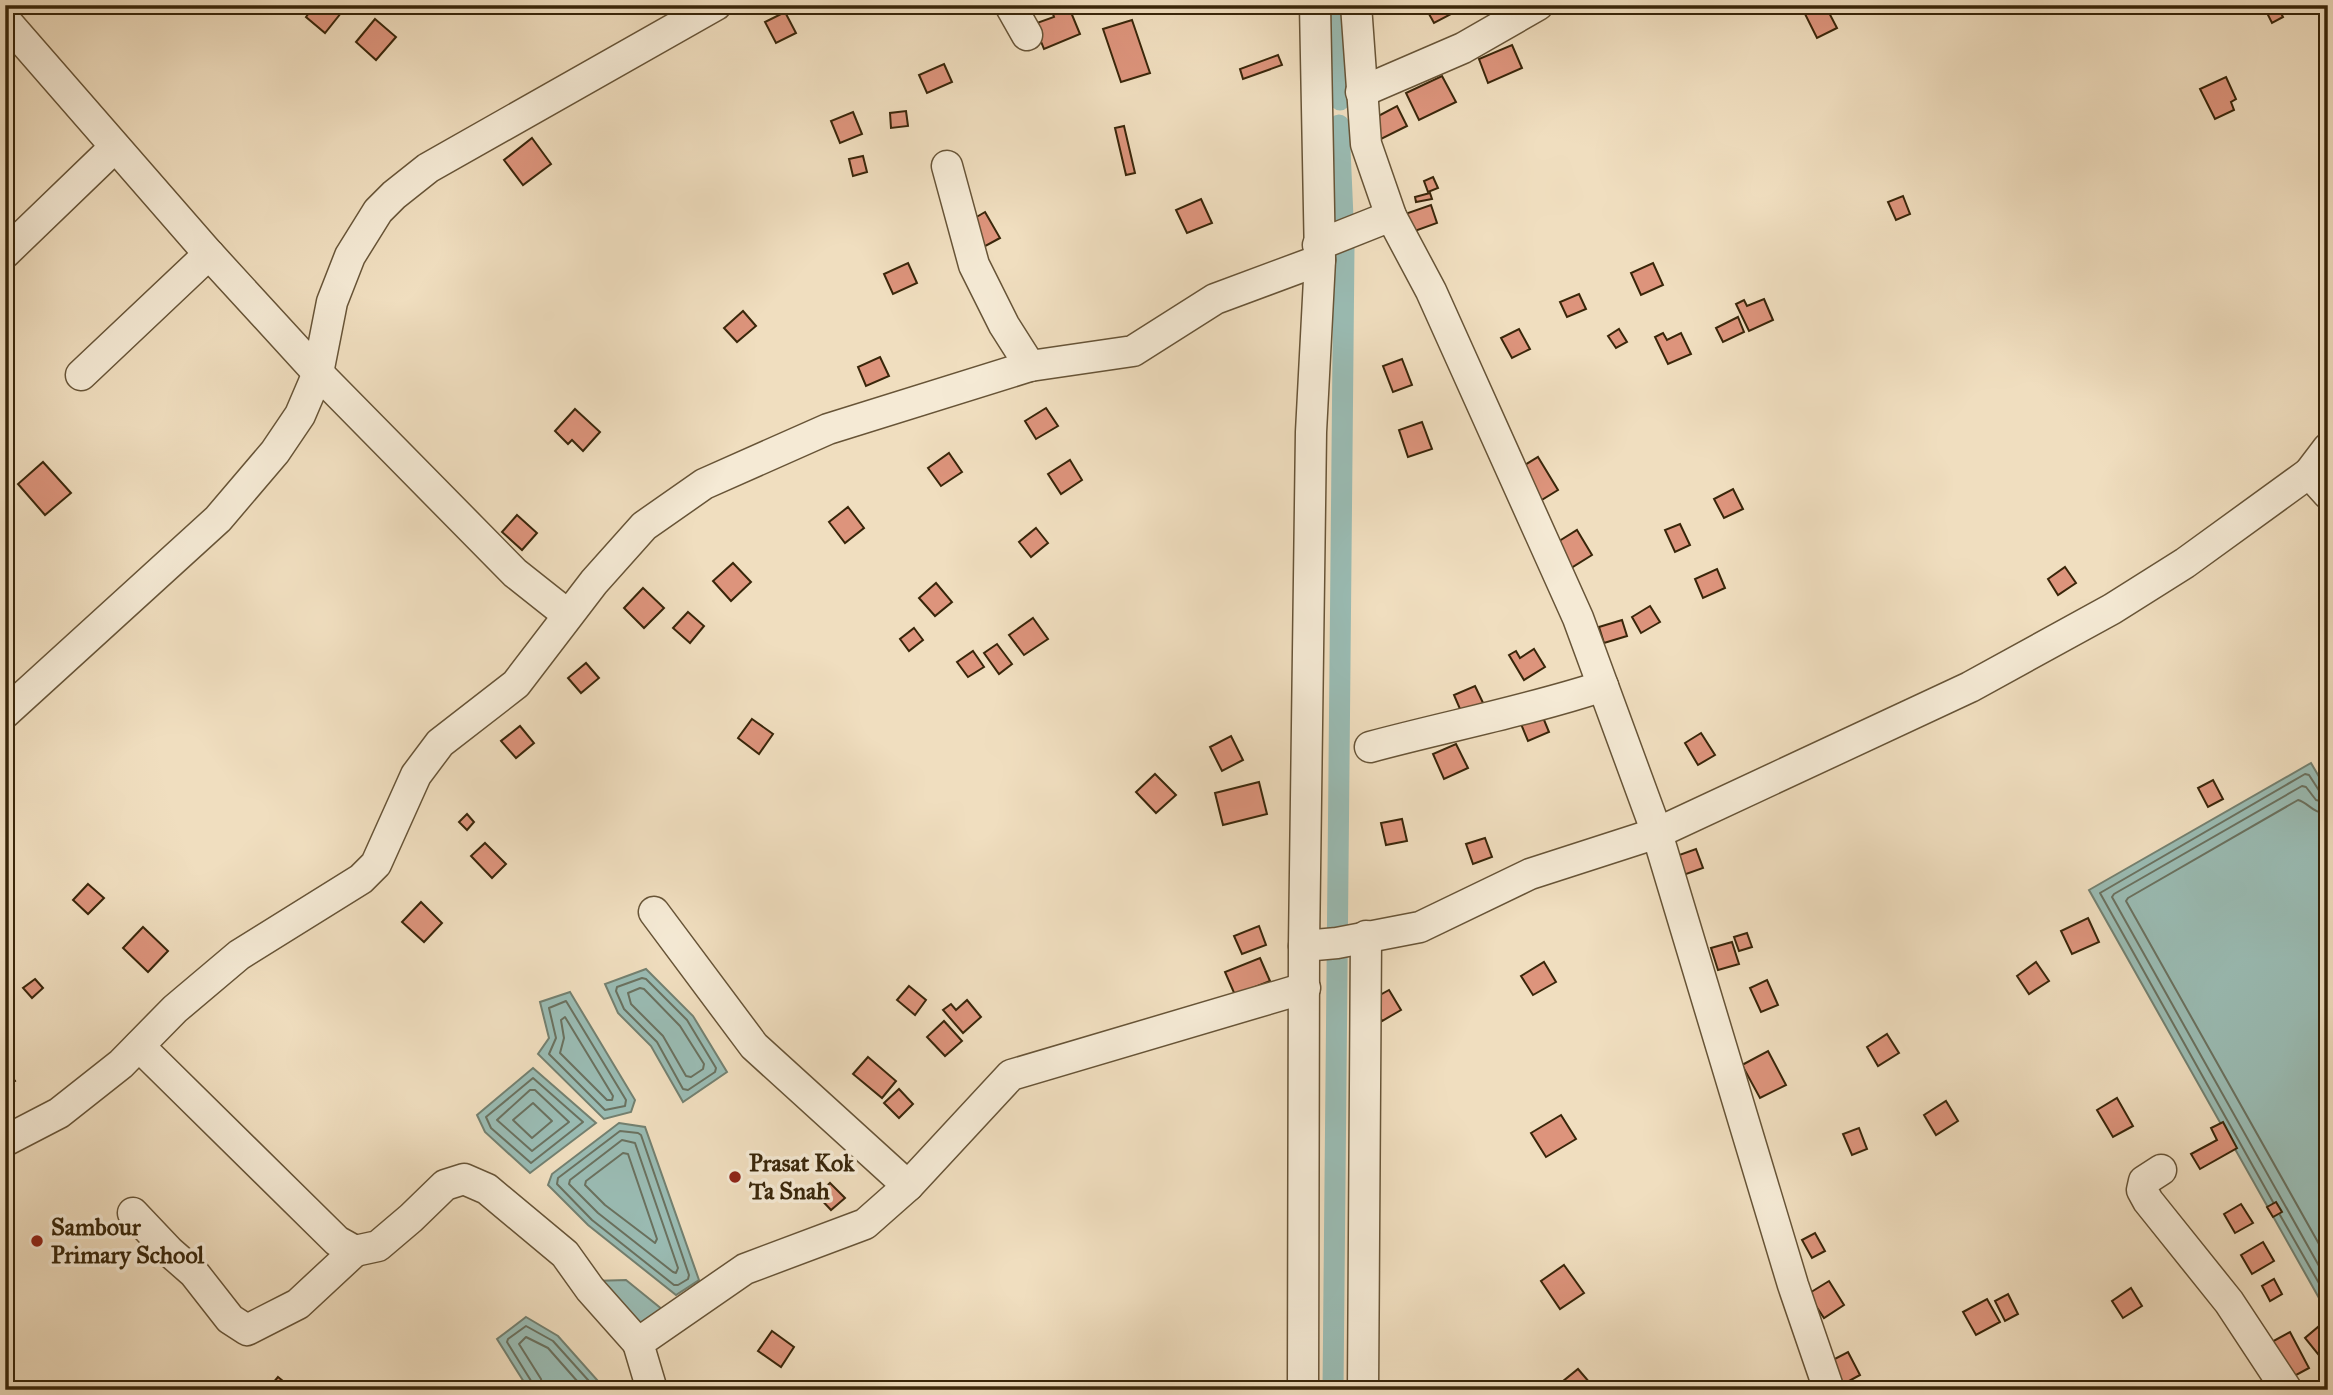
<svg xmlns="http://www.w3.org/2000/svg" width="2333" height="1395" font-family="'IM FELL Great Primer',serif">
  <rect width="100%" height="100%" fill="#f0debf"/>
  <filter id="stains"><feTurbulence type="fractalNoise" baseFrequency=".00286" numOctaves="4"/><feColorMatrix values="0 0 0 0 .2 0 0 0 0 .09 0 0 0 0 .02 0 0 0 .5 -.17"/></filter>
  <radialGradient id="worn" r=".72"><stop offset=".6" stop-color="#630" stop-opacity="0"/><stop offset="1" stop-color="#630" stop-opacity=".3"/></radialGradient>
  <g fill="#9abcb4" stroke="#738070" stroke-width="2">
    <polygon points="2311,763 2328,792 2328,1314 2089,890"/>
    <polygon points="646,969 693,1016 727,1072 683,1102 651,1046 618,1013 605,984"/>
    <polygon points="570,992 635,1100 631,1112 604,1119 538,1054 549,1038 540,1002"/>
    <polygon points="533,1068 596,1123 530,1173 485,1132 477,1115"/>
    <polygon points="619,1123 645,1127 699,1280 676,1295 588,1225 548,1185 552,1174"/>
    <polygon points="626,1280 663,1310 633,1334 593,1281"/>
    <polygon points="526,1317 558,1336 606,1390 529,1390 497,1339"/>
  </g>
  <g fill="none" stroke-linecap="round" stroke-linejoin="round">
    <g stroke="#6a715f" stroke-width="2">
      <polyline points="2328,803 2316,800 2306,787 2302,786 2114,894 2112,897 2328,1282"/>
      <path d="M2328,814c-16,-1 -19,-11 -30,-14l-170,98 -2,3 202,359"/>
      <polygon points="642,978 646,979 687,1020 716,1068 715,1072 688,1090 683,1089 657,1042 624,1009 616,991 617,987"/>
      <polygon points="640,988 644,989 680,1026 704,1064 703,1069 691,1077 686,1076 663,1036 631,1004 628,993"/>
      <polygon points="566,1001 626,1100 625,1106 605,1110 549,1054 556,1038 549,1008"/>
      <polygon points="565,1017 613,1096 612,1100 607,1100 560,1053 564,1038 561,1020"/>
      <polygon points="533,1078 583,1122 531,1163 491,1128 486,1117"/>
      <polygon points="530,1090 535,1090 569,1122 532,1151 497,1120"/>
      <polygon points="533,1103 552,1121 532,1138 513,1120"/>
      <polygon points="620,1131 638,1133 641,1135 689,1275 688,1279 678,1285 674,1285 592,1220 557,1184 558,1178"/>
      <polygon points="622,1140 635,1143 678,1268 676,1273 673,1272 598,1213 569,1184 570,1180"/>
      <polygon points="623,1153 628,1154 657,1239 655,1243 605,1205 585,1185 586,1181"/>
      <polyline points="2273,1202 2100,893 2305,774 2309,775 2320,792 2328,794"/>
      <polyline points="2280,1215 2328,1299"/>
      <polyline points="534,1390 533,1384 507,1342 508,1339 526,1326 553,1341 597,1390"/>
      <polyline points="543,1390 541,1379 519,1344 526,1337 548,1348 585,1390"/>
    </g>
    <g stroke="#9abcb4" stroke-width="21">
      <polyline points="1338,5 1340,100"/>
      <polyline points="1339,125 1343,218"/>
      <polyline points="1333,1390 1344,247"/>
    </g>
  </g>
  <g fill="#dd947c" stroke="#39260a" stroke-width="2">
    <polygon points="315,5 341,5 345,8 325,33 306,17"/>
    <polygon points="1057,5 1068,5 1080,34 1044,49 1034,24 1054,17 1051,8"/>
    <polygon points="1424,5 1453,5 1457,11 1434,23"/>
    <polygon points="1812,5 1825,5 1837,28 1817,38 1803,10"/>
    <polygon points="2277,5 2283,17 2272,23 2266,11"/>
    <polygon points="785,12 796,33 776,43 765,22"/>
    <polygon points="375,19 396,37 376,60 356,42"/>
    <polygon points="1132,20 1150,73 1121,82 1103,29"/>
    <polygon points="1512,45 1522,68 1488,83 1479,59"/>
    <polygon points="1278,55 1282,65 1243,79 1240,69"/>
    <polygon points="944,64 952,82 927,93 919,75"/>
    <polygon points="1442,76 1456,102 1419,120 1406,93"/>
    <polygon points="2226,77 2236,99 2231,102 2234,110 2215,119 2200,89"/>
    <polygon points="1397,106 1407,126 1377,141 1367,122"/>
    <polygon points="906,111 908,126 891,128 890,113"/>
    <polygon points="853,112 862,134 840,143 831,121"/>
    <polygon points="1124,126 1135,173 1126,175 1115,128"/>
    <polygon points="532,138 551,164 523,185 504,160"/>
    <polygon points="863,156 867,172 853,176 849,159"/>
    <polygon points="1433,177 1438,188 1428,192 1424,181"/>
    <polygon points="1430,193 1432,199 1416,202 1415,197"/>
    <polygon points="1903,196 1910,214 1896,220 1888,202"/>
    <polygon points="1201,199 1212,223 1187,233 1176,210"/>
    <polygon points="1431,205 1437,223 1412,232 1405,214"/>
    <polygon points="985,212 1000,238 978,250 963,225"/>
    <polygon points="908,263 917,283 893,294 884,274"/>
    <polygon points="1653,263 1663,285 1641,295 1631,273"/>
    <polygon points="1579,294 1586,309 1567,317 1560,302"/>
    <polygon points="1764,299 1773,320 1749,331 1736,304 1744,300 1747,306"/>
    <polygon points="743,311 756,326 737,342 724,328"/>
    <polygon points="1738,317 1744,332 1723,342 1716,328"/>
    <polygon points="1519,329 1530,349 1512,358 1501,338"/>
    <polygon points="1619,329 1627,342 1616,348 1608,336"/>
    <polygon points="1663,333 1667,340 1681,333 1691,354 1668,364 1655,337"/>
    <polygon points="880,357 889,376 866,386 858,367"/>
    <polygon points="1402,359 1412,385 1393,392 1383,366"/>
    <polygon points="1046,408 1058,426 1036,439 1025,421"/>
    <polygon points="575,409 600,432 583,451 572,440 568,444 555,431"/>
    <polygon points="1422,422 1432,449 1408,457 1399,430"/>
    <polygon points="949,453 962,472 941,486 928,468"/>
    <polygon points="1538,457 1558,490 1535,504 1515,471"/>
    <polygon points="1070,460 1082,480 1061,494 1048,474"/>
    <polygon points="43,462 71,493 45,515 18,484"/>
    <polygon points="1733,489 1743,509 1724,518 1714,499"/>
    <polygon points="848,507 864,528 845,543 829,522"/>
    <polygon points="517,515 537,533 522,550 502,532"/>
    <polygon points="1680,524 1690,545 1675,552 1665,530"/>
    <polygon points="1036,528 1048,543 1031,557 1019,542"/>
    <polygon points="1577,530 1592,555 1571,568 1556,543"/>
    <polygon points="733,563 751,582 731,601 713,581"/>
    <polygon points="2065,567 2076,583 2058,595 2048,579"/>
    <polygon points="1717,569 1725,588 1703,598 1695,579"/>
    <polygon points="936,583 952,602 935,616 919,598"/>
    <polygon points="643,588 664,608 644,628 624,608"/>
    <polygon points="1650,606 1660,622 1641,633 1632,617"/>
    <polygon points="688,612 704,626 690,643 673,628"/>
    <polygon points="1033,618 1048,639 1024,655 1009,635"/>
    <polygon points="1622,620 1627,636 1604,643 1599,627"/>
    <polygon points="914,628 923,640 909,651 900,639"/>
    <polygon points="997,644 1012,664 999,674 984,653"/>
    <polygon points="1534,649 1545,667 1524,680 1509,655 1516,651 1520,658"/>
    <polygon points="973,651 984,667 968,677 957,662"/>
    <polygon points="586,663 599,678 581,693 568,678"/>
    <polygon points="1475,686 1485,707 1463,716 1454,695"/>
    <polygon points="1542,715 1549,732 1528,741 1521,724"/>
    <polygon points="752,719 773,734 759,754 738,738"/>
    <polygon points="520,726 534,743 516,758 501,741"/>
    <polygon points="1701,733 1715,755 1698,765 1685,743"/>
    <polygon points="1231,736 1243,760 1222,771 1210,747"/>
    <polygon points="1456,744 1468,768 1444,779 1433,754"/>
    <polygon points="1155,774 1176,795 1156,813 1136,792"/>
    <polygon points="2213,780 2223,799 2208,807 2198,788"/>
    <polygon points="1259,782 1267,814 1223,825 1215,793"/>
    <polygon points="467,814 474,822 467,830 459,822"/>
    <polygon points="1402,819 1407,841 1386,845 1381,823"/>
    <polygon points="1485,838 1492,857 1473,864 1466,844"/>
    <polygon points="485,843 506,864 492,878 471,856"/>
    <polygon points="1696,849 1703,868 1675,878 1668,859"/>
    <polygon points="88,884 104,898 88,914 73,900"/>
    <polygon points="421,902 442,923 424,942 402,922"/>
    <polygon points="2088,918 2099,942 2072,954 2061,931"/>
    <polygon points="1259,926 1266,945 1242,954 1234,936"/>
    <polygon points="143,927 168,951 148,972 123,948"/>
    <polygon points="1747,933 1752,947 1739,951 1734,937"/>
    <polygon points="1732,942 1739,964 1718,970 1711,948"/>
    <polygon points="1260,958 1270,981 1235,995 1225,972"/>
    <polygon points="1544,962 1556,982 1533,995 1521,976"/>
    <polygon points="2036,962 2049,981 2029,994 2017,976"/>
    <polygon points="35,979 43,988 32,998 23,988"/>
    <polygon points="1767,980 1778,1005 1761,1012 1750,988"/>
    <polygon points="909,986 926,1000 915,1015 897,1000"/>
    <polygon points="1389,990 1401,1010 1382,1021 1371,1000"/>
    <polygon points="967,1000 981,1017 963,1033 943,1010 951,1004 956,1010"/>
    <polygon points="944,1021 962,1041 945,1056 927,1037"/>
    <polygon points="1887,1034 1899,1053 1878,1066 1867,1047"/>
    <polygon points="1768,1051 1786,1085 1760,1098 1742,1065"/>
    <polygon points="868,1057 896,1081 882,1098 853,1074"/>
    <polygon points="5,1067 15,1081 5,1087"/>
    <polygon points="899,1089 913,1104 899,1118 884,1103"/>
    <polygon points="2117,1098 2133,1126 2113,1137 2097,1110"/>
    <polygon points="1946,1101 1958,1121 1936,1135 1924,1115"/>
    <polygon points="1561,1115 1576,1139 1546,1157 1531,1133"/>
    <polygon points="2223,1122 2237,1148 2200,1169 2191,1154 2217,1140 2211,1128"/>
    <polygon points="1859,1128 1867,1149 1852,1155 1843,1134"/>
    <polygon points="830,1183 845,1198 831,1210 817,1195"/>
    <polygon points="2276,1202 2282,1212 2273,1217 2267,1207"/>
    <polygon points="2241,1204 2253,1223 2235,1233 2224,1214"/>
    <polygon points="1815,1233 1825,1251 1812,1258 1802,1240"/>
    <polygon points="2263,1242 2274,1261 2252,1274 2241,1255"/>
    <polygon points="1564,1265 1584,1293 1560,1309 1541,1281"/>
    <polygon points="2274,1279 2282,1294 2270,1301 2262,1286"/>
    <polygon points="1829,1281 1844,1305 1824,1318 1808,1294"/>
    <polygon points="2131,1288 2142,1306 2123,1318 2112,1301"/>
    <polygon points="2008,1294 2018,1314 2005,1321 1995,1301"/>
    <polygon points="1987,1299 2000,1322 1976,1335 1963,1312"/>
    <polygon points="2318,1327 2328,1338 2328,1362 2326,1364 2305,1338"/>
    <polygon points="772,1331 794,1347 781,1367 758,1351"/>
    <polygon points="2290,1332 2309,1368 2287,1380 2268,1344"/>
    <polygon points="1848,1352 1860,1375 1840,1386 1827,1363"/>
    <polygon points="1578,1369 1596,1390 1560,1390 1557,1386"/>
    <polygon points="278,1377 294,1390 267,1390"/>
  </g>
  <g fill="none" stroke-linecap="round" stroke-linejoin="round">
    <g stroke="#675437" stroke-width="33">
      <g id="minor">
        <polyline points="1010,5 1027,35"/>
        <polyline points="1356,5 1366,144 1391,216 1431,291 1578,618 1657,833 1793,1285 1829,1390"/>
        <polyline points="5,20 209,254 318,373 515,573 568,615"/>
        <polyline points="1361,92 1463,48 1538,5"/>
        <polyline points="947,166 974,265 1004,325 1030,366"/>
        <polyline points="1318,245 1391,216"/>
        <polyline points="5,253 115,147"/>
        <polyline points="81,375 209,254"/>
        <polyline points="2309,473 2328,448"/>
        <polyline points="5,713 218,519 275,452 300,415 318,373 332,302 350,256 378,211 394,195 428,168 716,5"/>
        <path d="M1370,747c78,-21 157,-36 233,-61"/>
        <polyline points="654,912 754,1046 908,1186"/>
        <polyline points="1304,946 1337,943 1420,927 1530,874 1657,833 1970,687 2112,609 2185,563 2309,473 2328,494"/>
        <polyline points="139,1046 337,1241 355,1251 378,1246 411,1218 445,1185 464,1179 487,1189 565,1254 590,1289 638,1343"/>
        <polyline points="5,1141 59,1113 121,1064 175,1009 239,955 361,879 376,864 416,775 440,743 516,684 594,582 644,526 704,484 828,429 1030,366 1133,351 1215,299 1320,260"/>
        <polyline points="2161,1170 2144,1181 2142,1190 2148,1201 2229,1302 2287,1390"/>
        <polyline points="133,1213 170,1252 194,1273 230,1319 247,1330 298,1304 355,1251"/>
        <polyline points="652,1390 638,1343 745,1269 865,1224 908,1186 1011,1075 1305,988"/>
        <polyline points="1303,1390 1304,946 1311,432 1320,260 1315,5"/>
        <polyline points="1363,1390 1366,936"/>
      </g>
    </g>
    <use href="#minor" stroke="#f5ead5" stroke-width="30"/>
  </g>
  <g fill="#8f2418" stroke="#f5ead5" stroke-width="2.5">
    <circle cx="735" cy="1177" r="7"/>
    <circle cx="37" cy="1241" r="7"/>
  </g>
  <g text-anchor="middle" dominant-baseline="central" stroke-width="7" stroke-linejoin="round" paint-order="stroke">
    <g font-size="24" font-weight="bold" fill="#39260a" stroke="#f5ead5" text-anchor="start">
      <text x="749" y="1163">Prasat Kok<tspan x="749" dy="28">Ta Snah</tspan></text>
      <text x="51" y="1227">Sambour<tspan x="51" dy="28">Primary School</tspan></text>
    </g>
  </g>
  <rect width="2333" height="1395" fill="none" stroke="#f0debf" stroke-width="28"/>
  <rect x="7" y="7" width="2319" height="1381" fill="none" stroke="#39260a" stroke-width="3.5"/>
  <rect x="14" y="14" width="2305" height="1367" fill="none" stroke="#39260a" stroke-width="2"/>
  <rect width="100%" height="100%" filter="url(#stains)"/>
  <rect width="100%" height="100%" fill="url(#worn)"/>
</svg>
